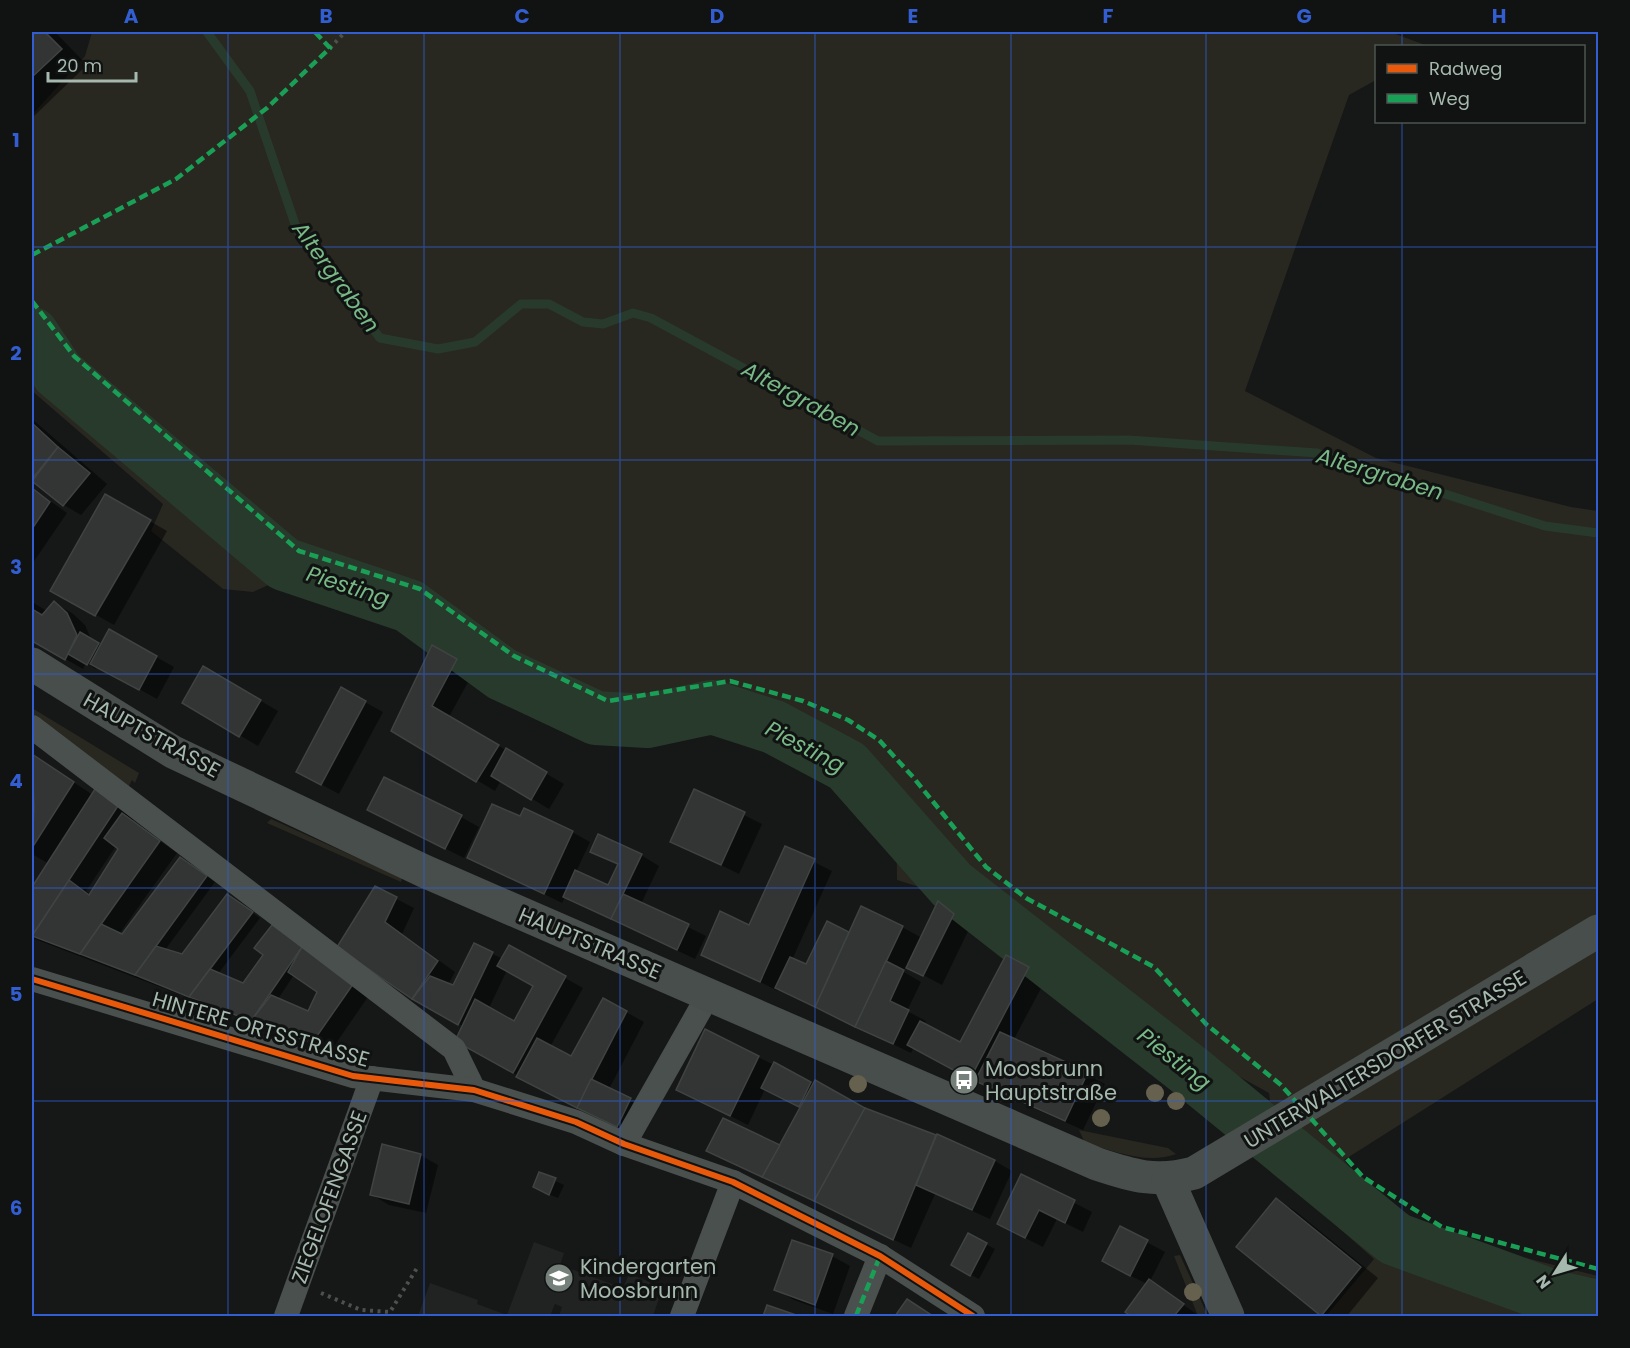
<svg xmlns="http://www.w3.org/2000/svg" width="1630" height="1348" font-family="Poppins,sans-serif">
  <rect width="100%" height="100%" fill="#161717"/>
  <polygon fill="#202322" points="534,1242 564,1253 560,1265 623,1288 629,1274 663,1287 653,1316 559,1316 562,1307 555,1304 550,1316 418,1316 430,1283 478,1300 477,1304 507,1315"/>
  <g fill="#282720">
    <polygon points="92,32 1390,32 1428,46 1376,46 1376,80 1349,95 1245,391 1376,458 1571,507 1598,511 1598,999 1344,1160 1367,1190 1447,1238 1598,1276 1598,1316 1326,1316 1374,1259 1280,1176 1269,1093 1071,984 980,906 897,880 896,816 844,770 806,764 717,728 664,737 513,673 428,600 311,566 253,592 223,589 151,531 163,504 32,391 32,115 85,56"/>
    <polygon points="32,708 139,773 135,783 132,780 128,788 32,717"/>
    <polygon points="271,819 402,878 401,882 267,823"/>
    <path d="M1079,1130l89,18 8,6c-28,11 -63,-3 -91,-11z"/>
    <polygon points="1180,1255 1208,1316 1198,1316 1174,1256"/>
  </g>
  <g fill="#0007" fill-rule="evenodd">
    <polygon points="32,32 55,32 87,65 32,118"/>
    <polygon points="32,419 107,484 81,515 64,505 32,478"/>
    <polygon points="32,488 67,513 32,564"/>
    <polygon points="106,496 167,531 114,625 52,590"/>
    <polygon points="32,602 47,611 54,603 72,613 85,625 92,641 101,646 110,631 174,667 157,699 98,666 96,669 86,663 83,669 32,640"/>
    <polygon points="433,647 474,671 449,717 564,784 549,809 501,780 495,791 393,730"/>
    <polygon points="204,668 278,711 258,746 184,703"/>
    <polygon points="341,689 383,712 339,794 315,781"/>
    <path d="M32,755l61,40 3,-4 39,26 -3,4 45,32 -58,81 4,2 66,-72 26,18 -50,68 17,6 53,-55 25,17 -42,56 25,10 22,-30 7,-27 100,64 -42,61 -298,-114v-48l17,-26 -17,-10v-42l4,-6 -4,-3zM116,846l4,3 -29,46 -5,-4zM294,975l25,17 -11,21 -30,-14z"/>
    <polygon points="695,791 762,824 739,874 672,841"/>
    <polygon points="461,817 479,827 464,858 387,819"/>
    <polygon points="521,818 572,832 590,842 576,872 609,887 619,865 592,851 641,855 659,866 641,904 706,936 695,959 565,897 562,903 469,857"/>
    <polygon points="786,848 832,871 792,960 807,966 827,923 850,934 902,927 922,938 938,903 971,925 942,985 906,966 904,972 921,982 907,1011 926,1021 924,1025 961,1044 1006,957 1046,979 1014,1039 1105,1084 1083,1130 988,1088 914,1047 911,1053 779,988 778,991 703,954 750,927"/>
    <path d="M375,888l39,20 -12,26 53,38 -7,13 6,2 20,-42 29,14 6,-12 74,41 -33,59 22,12 54,-47 18,10 -35,67 39,20 -13,26 -100,-49 -78,-46 7,-13 -51,-30 -73,-50zM507,970l28,16 -20,37 -26,-15z"/>
    <polygon points="758,1057 865,1109 995,1161 1012,1171 990,1219 935,1194 911,1248 708,1150 780,1147 801,1108 765,1089 748,1125 678,1090"/>
    <polygon points="420,1155 438,1165 426,1213 389,1205 371,1194"/>
    <polygon points="540,1174 564,1185 558,1198 543,1192"/>
    <polygon points="1022,1176 1092,1212 1083,1232 1057,1219 1043,1247 1017,1234"/>
    <polygon points="1276,1200 1294,1210 1378,1278 1347,1316 1322,1315 1238,1247"/>
    <polygon points="1121,1228 1165,1252 1150,1281 1199,1316 1134,1316 1127,1312 1147,1284 1121,1271"/>
    <polygon points="968,1235 995,1249 979,1279 953,1265"/>
    <polygon points="832,1256 850,1266 833,1314 794,1300 776,1289"/>
  </g>
  <g fill="none" stroke-linecap="round" stroke-linejoin="round">
    <polyline stroke="#283a2c" stroke-width="9" points="207,32 250,91 297,230 380,338 438,349 475,342 521,304 549,304 583,322 603,324 633,313 651,318 878,441 1129,440 1317,453 1545,526 1598,533"/>
    <polyline stroke="#283a2c" stroke-width="54" points="32,334 58,373 284,564 409,606 502,674 596,718 647,721 712,707 774,727 847,766 952,885 1190,1071 1395,1239 1554,1297 1598,1307"/>
  </g>
  <g fill="#323534" stroke="#3f4341" stroke-width="1.5">
    <polygon points="32,32 45,32 62,49 32,77"/>
    <polygon points="32,423 58,447 32,479"/>
    <polygon points="58,447 90,473 63,506 32,481"/>
    <polygon points="32,488 50,502 32,529"/>
    <polygon points="105,494 151,520 95,616 50,591"/>
    <polygon points="54,601 67,613 77,635 65,660 32,641 32,609 42,615"/>
    <polygon points="109,629 157,656 139,690 90,664"/>
    <polygon points="80,632 99,643 87,665 68,654"/>
    <polygon points="432,645 457,659 432,706 499,745 476,782 391,731"/>
    <polygon points="203,666 261,700 239,737 182,703"/>
    <polygon points="341,687 366,701 321,785 296,772"/>
    <polygon points="506,748 547,772 531,800 491,776"/>
    <polygon points="32,754 74,782 32,848 34,807"/>
    <polygon points="384,777 462,815 445,849 367,810"/>
    <polygon points="95,789 118,806 32,936 32,887"/>
    <polygon points="694,789 745,812 721,865 670,842"/>
    <polygon points="492,804 520,816 524,808 573,831 544,894 467,858"/>
    <polygon points="122,813 160,841 80,954 32,936 69,880 89,895 118,849 104,838"/>
    <polygon points="598,834 642,854 611,919 563,897 575,870 608,885 618,864 590,852"/>
    <polygon points="785,846 815,859 760,982 701,955 720,911 749,925"/>
    <polygon points="180,857 207,876 135,975 80,954 101,924 122,934"/>
    <polygon points="375,886 397,897 385,922 438,961 412,999 337,947"/>
    <polygon points="227,894 253,912 189,997 135,975 156,946 182,954"/>
    <polygon points="623,894 689,924 677,950 611,919"/>
    <polygon points="938,901 954,914 923,976 906,968"/>
    <polygon points="861,906 903,926 855,1027 815,1007"/>
    <polygon points="827,921 849,932 815,1007 775,988 790,957 806,964"/>
    <polygon points="272,925 302,947 251,1021 189,997 210,969 243,983 263,955 254,948"/>
    <polygon points="474,943 493,952 458,1025 412,999 430,976 453,985"/>
    <polygon points="509,945 566,976 513,1073 455,1041 475,999 514,1021 533,986 497,966"/>
    <polygon points="302,947 356,980 312,1043 251,1021 271,995 308,1011 317,992 288,972"/>
    <polygon points="1006,955 1029,967 970,1079 907,1045 920,1021 960,1042"/>
    <polygon points="886,961 904,970 890,1001 909,1010 893,1044 855,1027"/>
    <polygon points="603,998 627,1011 577,1108 516,1077 537,1038 571,1056"/>
    <polygon points="705,1029 759,1056 730,1116 676,1090"/>
    <polygon points="1000,1032 1088,1072 1065,1121 975,1081"/>
    <polygon points="774,1062 811,1082 799,1107 761,1088"/>
    <polygon points="591,1079 631,1098 617,1127 577,1108"/>
    <polygon points="815,1080 865,1108 814,1201 762,1177"/>
    <polygon points="865,1108 936,1135 893,1240 814,1201"/>
    <polygon points="723,1118 780,1145 762,1177 706,1151"/>
    <polygon points="937,1134 995,1160 972,1210 916,1185"/>
    <polygon points="382,1144 421,1154 409,1204 370,1195"/>
    <polygon points="539,1172 556,1178 549,1195 533,1187"/>
    <polygon points="1021,1174 1075,1200 1065,1223 1039,1210 1025,1238 997,1224"/>
    <polygon points="1276,1198 1361,1267 1321,1316 1236,1247"/>
    <polygon points="1120,1226 1148,1240 1130,1276 1102,1261"/>
    <polygon points="968,1233 987,1243 970,1276 951,1265"/>
    <polygon points="792,1240 833,1254 815,1305 774,1290"/>
    <polygon points="1149,1279 1184,1304 1174,1316 1131,1316 1125,1312"/>
    <polygon points="907,1299 933,1316 895,1316"/>
    <polygon points="767,1305 799,1316 763,1316"/>
  </g>
  <g fill="none" stroke-linecap="round" stroke-linejoin="round">
    <g stroke="#4c514e" stroke-width="4" stroke-dasharray="3 4.5" stroke-linecap="butt">
      <polyline points="330,48 345,32"/>
      <polyline points="321,1293 361,1310 390,1312 417,1268"/>
    </g>
    <g stroke="#4a504d" stroke-width="24">
      <polyline points="32,727 454,1049 474,1090"/>
      <polyline points="32,979 353,1076 474,1090 576,1122 624,1144 733,1182 880,1256 973,1316"/>
      <polyline points="624,1144 709,994"/>
      <polyline points="286,1316 372,1078"/>
      <polyline points="682,1316 733,1182"/>
      <polyline points="856,1316 880,1256"/>
    </g>
    <g stroke="#484e4b" stroke-width="33">
      <path d="M32,664l141,88 251,119 673,293c36,12 59,19 97,9l404,-242"/>
      <polyline points="1168,1180 1228,1316"/>
    </g>
    <g stroke="#1a9f57" stroke-width="4.5" stroke-dasharray="9 4.5" stroke-linecap="butt">
      <polyline points="32,255 176,179 267,108 330,48 315,32"/>
      <polyline points="32,301 74,356 299,551 420,589 514,656 608,701 730,681 803,701 848,720 879,740 913,777 986,867 1026,898 1154,967 1207,1025 1281,1085 1363,1177 1442,1227 1598,1269"/>
      <polyline points="856,1316 880,1256"/>
    </g>
    <g stroke="#101312" stroke-width="10">
      <polyline id="cycleway" points="32,979 353,1076 474,1090 576,1122 624,1144 733,1182 880,1256 973,1316"/>
    </g>
    <use href="#cycleway" stroke="#e8590c" stroke-width="6"/>
  </g>
  <g fill="#65614e">
    <circle cx="858" cy="1084" r="9"/>
    <circle cx="1155" cy="1093" r="9"/>
    <circle cx="1176" cy="1101" r="9"/>
    <circle cx="1101" cy="1118" r="9"/>
    <circle cx="1193" cy="1292" r="9"/>
  </g>
  <path fill="none" stroke="#325ed2" stroke-width="1.5" stroke-opacity="0.55" d="M228,32v1284M424,32v1284M620,32v1284M815,32v1284M1011,32v1284M1206,32v1284M1402,32v14M1402,122v1194M32,247h1566M32,460h1566M32,674h1566M32,888h1566M32,1101h1566"/>
  <defs>
    <g id="bus-disc" transform="scale(1.5)"><circle r="9.5" fill="#748079" stroke="#101312"/><path d="M-5-6H5V4H4V6H2V4H-2V6H-4V4H-5ZM-3.5-4V0h7V-4ZM-3.5 1.2v1.5H-2V1.2ZM2 1.2v1.5H3.5V1.2Z" fill="#fff"/></g>
    <g id="school-disc" transform="scale(1.5)"><circle r="9.5" fill="#748079" stroke="#101312"/><path d="M0-5L7-2L0 1L-7-2ZM-4 1L0 2.5L4 1V4Q0 6-4 4Z" fill="#fff"/></g>
  </defs>
  <g fill-rule="evenodd">
    <use href="#bus-disc" x="964" y="1080"/>
    <use href="#school-disc" x="559" y="1278"/>
  </g>
  <g text-anchor="middle" dominant-baseline="central" stroke-width="6" stroke-linejoin="round" paint-order="stroke">
    <g font-size="21" fill="#a6b9ae" stroke="#101312">
      <text transform="translate(152 735) rotate(29)">HAUPTSTRASSE</text>
      <text transform="translate(590 943) rotate(23)">HAUPTSTRASSE</text>
      <text transform="translate(261 1029) rotate(16)">HINTERE ORTSSTRASSE</text>
      <text transform="translate(1385 1059) rotate(-31)">UNTERWALTERSDORFER STRASSE</text>
      <text transform="translate(329 1197) rotate(-70)">ZIEGELOFENGASSE</text>
    </g>
    <g font-size="21" fill="#a6b9ae" stroke="#101312" text-anchor="start">
      <text x="985" y="1068">Moosbrunn<tspan x="985" dy="24">Hauptstraße</tspan></text>
      <text x="580" y="1266">Kindergarten<tspan x="580" dy="24">Moosbrunn</tspan></text>
    </g>
    <g font-size="22" font-style="italic" fill="#79b887" stroke="#101312">
      <text transform="translate(336 277) rotate(54)">Altergraben</text>
      <text transform="translate(801 399) rotate(29)">Altergraben</text>
      <text transform="translate(1380 474) rotate(17)">Altergraben</text>
      <text transform="translate(348 586) rotate(18)">Piesting</text>
      <text transform="translate(805 747) rotate(28)">Piesting</text>
      <text transform="translate(1174 1059) rotate(38)">Piesting</text>
    </g>
  </g>
  <rect width="1630" height="1348" fill="none" stroke="#101312" stroke-width="66"/>
  <rect x="1375" y="45" width="210" height="78" fill="#101312" stroke="#4c5550" stroke-width="1.5"/>
  <rect x="1387" y="64" width="30" height="9" fill="#e8590c" stroke="#4c5550" stroke-width="1.5"/>
  <text x="1429" y="75" font-size="18" fill="#a6b9ae">Radweg</text>
  <rect x="1387" y="94" width="30" height="9" fill="#1a9f57" stroke="#4c5550" stroke-width="1.5"/>
  <text x="1429" y="105" font-size="18" fill="#a6b9ae">Weg</text>
  <g transform="translate(1555 1273) rotate(233)" stroke="#101312" stroke-width="4.5" paint-order="stroke">
  <path d="M0-4.5L10 22L0 15L-10 22Z" fill="#a6b9ae"/>
  <text y="-9" font-size="16" font-weight="bold" text-anchor="middle" fill="#a6b9ae">N</text>
  </g>
  <path d="M48 72v9h88v-9" fill="none" stroke="#a6b9ae" stroke-width="3"/>
  <text x="57" y="72" font-size="18" fill="#a6b9ae" stroke="#101312" stroke-width="4.5" paint-order="stroke">20 m</text>
  <rect x="33" y="33" width="1564" height="1282" fill="none" stroke="#325ed2" stroke-width="2"/>
  <g font-size="20" text-anchor="middle" font-weight="bold" fill="#325ed2">
    <text x="131" y="23">A</text>
    <text x="326" y="23">B</text>
    <text x="522" y="23">C</text>
    <text x="717" y="23">D</text>
    <text x="913" y="23">E</text>
    <text x="1108" y="23">F</text>
    <text x="1304" y="23">G</text>
    <text x="1499" y="23">H</text>
    <text x="16" y="147">1</text>
    <text x="16" y="360">2</text>
    <text x="16" y="574">3</text>
    <text x="16" y="788">4</text>
    <text x="16" y="1001">5</text>
    <text x="16" y="1215">6</text>
  </g>
</svg>
